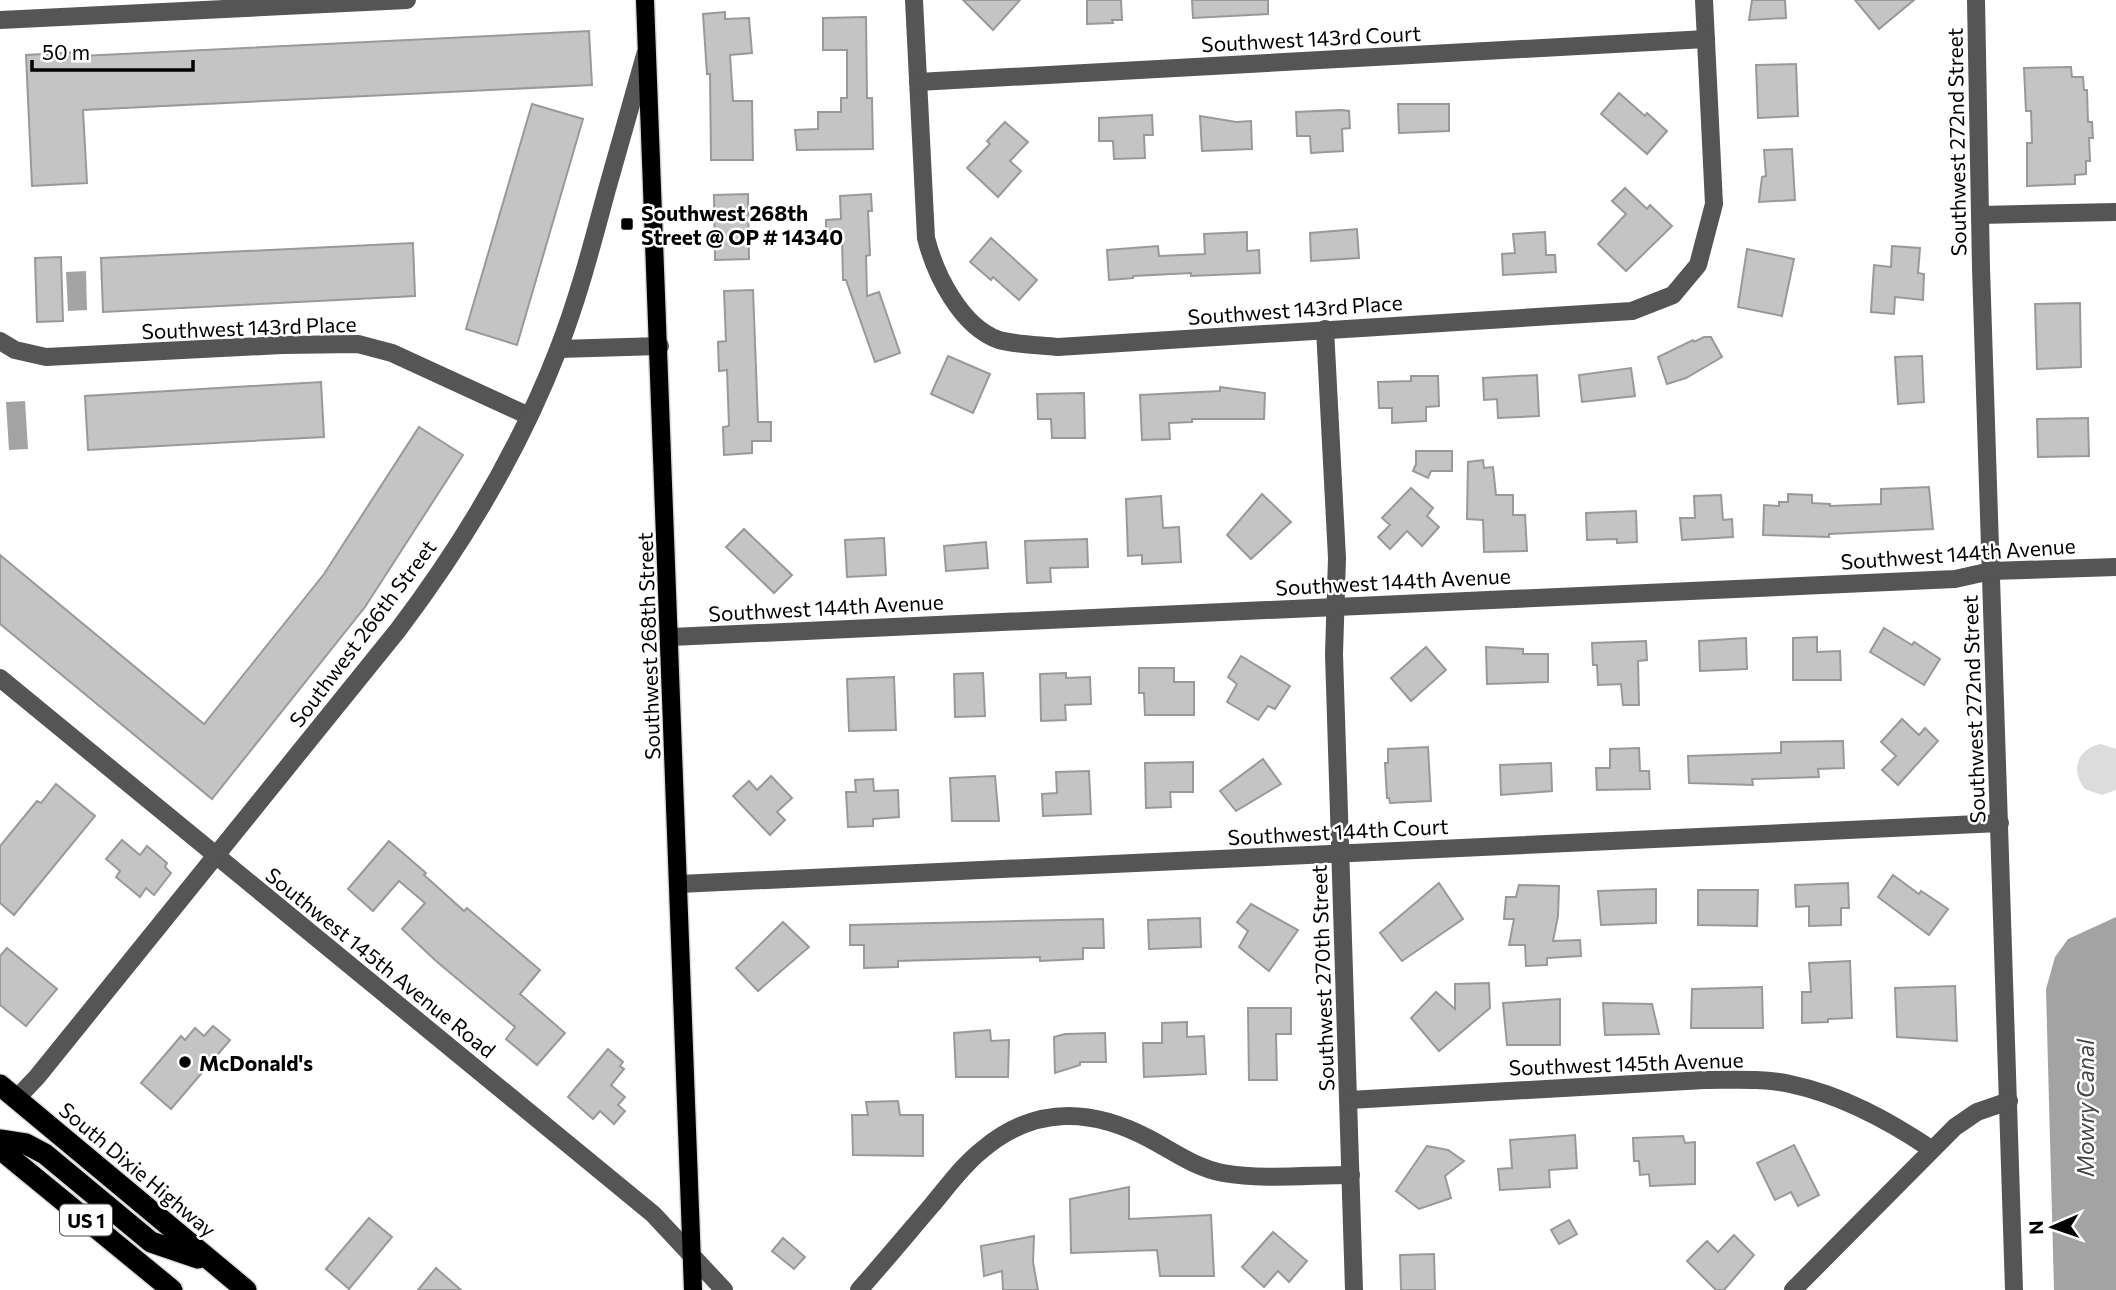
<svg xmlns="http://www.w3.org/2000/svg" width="2116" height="1290" font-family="Commissioner,sans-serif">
  <rect width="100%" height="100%" fill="#fff"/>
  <path fill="#dcdcdc" d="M2101,744l15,5v41l-14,5 -17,-6c-15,-18 -8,-41 16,-45z"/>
  <g fill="#a3a3a3">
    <polygon points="86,271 87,310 68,311 66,272"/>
    <polygon points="25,401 28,449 9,450 6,402"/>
    <polygon points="2116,917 2116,1290 2054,1290 2046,989 2055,957 2068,939"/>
  </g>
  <g fill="#c4c4c4" stroke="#999" stroke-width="2">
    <polygon points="963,0 1020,0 993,30"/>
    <polygon points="1087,0 1121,0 1122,20 1112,20 1113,23 1087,24"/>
    <polygon points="1192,0 1268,0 1268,14 1193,18"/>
    <polygon points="1752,0 1785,0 1786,18 1749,20"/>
    <polygon points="1855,0 1914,0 1879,29"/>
    <polygon points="725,12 725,19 749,18 752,53 730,55 733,101 752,101 753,160 711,160 710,74 707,74 703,14"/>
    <polygon points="866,17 867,98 872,98 873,149 797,150 795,130 818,129 818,112 841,112 841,98 847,98 847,50 823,50 823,18"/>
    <polygon points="589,31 592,85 83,110 87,183 32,186 26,55 81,52 81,56"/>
    <polygon points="1796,64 1798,116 1758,118 1756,65"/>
    <polygon points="2071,67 2072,77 2083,77 2084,90 2087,90 2088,122 2092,122 2093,138 2089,138 2090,161 2086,161 2086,174 2075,175 2075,184 2027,186 2027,143 2032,143 2031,111 2026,111 2024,68"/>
    <polygon points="1619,93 1645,116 1647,113 1667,131 1647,154 1601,114"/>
    <polygon points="532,104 583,119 517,345 466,329"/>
    <polygon points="1398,104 1449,104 1449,131 1399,133"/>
    <polygon points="1341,110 1349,111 1350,128 1342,129 1343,151 1311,153 1310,136 1297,136 1296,112"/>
    <polygon points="1152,115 1153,135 1144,135 1145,158 1114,159 1113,141 1099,141 1099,118"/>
    <polygon points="1200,116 1236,122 1251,121 1252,149 1202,151"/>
    <polygon points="1005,122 1028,142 1010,161 1021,171 998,197 967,168 990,144 987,141"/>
    <polygon points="1792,149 1795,200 1759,202 1762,177 1766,176 1764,150"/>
    <polygon points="1625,188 1647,209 1650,205 1672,226 1626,271 1598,244 1626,214 1612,201"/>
    <polygon points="748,194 749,259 715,260 714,195"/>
    <polygon points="871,194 872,211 868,211 870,255 866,256 867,296 879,292 900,353 875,362 846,280 843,280 842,240 826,241 826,220 841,219 840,196"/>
    <polygon points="1357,229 1359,258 1311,261 1310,233"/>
    <polygon points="1247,232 1247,251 1259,250 1260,273 1191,276 1191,273 1133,276 1133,278 1109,280 1107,250 1158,246 1159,256 1205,254 1204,234"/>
    <polygon points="1545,232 1546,255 1555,255 1556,272 1503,275 1502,254 1515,253 1513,234"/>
    <polygon points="991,238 1037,280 1019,300 993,277 991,280 970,262"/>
    <polygon points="413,243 415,296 103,312 101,258"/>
    <polygon points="1892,246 1920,248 1918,273 1924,274 1923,300 1895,297 1894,314 1871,312 1874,265 1891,267"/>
    <polygon points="1747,249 1794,259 1782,316 1738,307"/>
    <polygon points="61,257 63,321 37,322 35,258"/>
    <polygon points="753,290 758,422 771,422 771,441 752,441 752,453 724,455 723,427 729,426 727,370 719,371 718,342 726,341 724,291"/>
    <polygon points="2080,303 2081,367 2037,369 2035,304"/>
    <polygon points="1704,337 1711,337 1722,357 1686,378 1667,384 1658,357 1693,340 1694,342"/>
    <polygon points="948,356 990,374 973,413 931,394"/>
    <polygon points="1922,356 1924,402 1898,404 1895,357"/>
    <polygon points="1631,368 1635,396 1582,402 1579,375"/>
    <polygon points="1537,375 1539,416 1498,418 1497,399 1484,400 1483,378"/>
    <polygon points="1411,376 1438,376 1439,406 1426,407 1426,421 1392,423 1392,408 1379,408 1378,382 1411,381"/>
    <polygon points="321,382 324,437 88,450 85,396"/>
    <polygon points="1220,387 1265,393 1264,419 1192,419 1192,422 1169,423 1170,439 1142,440 1140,395 1220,391"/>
    <polygon points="1084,393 1085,438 1052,438 1051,419 1038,419 1037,394"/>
    <polygon points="2088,418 2089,456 2038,457 2037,419"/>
    <polygon points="419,427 463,455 365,607 212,799 0,624 0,555 204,724 324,574"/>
    <polygon points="1416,451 1452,451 1452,471 1431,471 1428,478 1413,471 1416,464"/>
    <polygon points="1483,460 1484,468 1493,467 1496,495 1513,495 1513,515 1525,515 1527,551 1484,552 1483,520 1467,519 1468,462"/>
    <polygon points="1929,487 1933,529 1829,534 1829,537 1763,535 1764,505 1779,506 1779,502 1788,502 1788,494 1812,495 1812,503 1830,504 1830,506 1881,504 1881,489"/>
    <polygon points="1411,488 1433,508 1427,516 1439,527 1422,546 1407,531 1390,549 1378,537 1390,525 1382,518"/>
    <polygon points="1262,494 1291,522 1251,559 1227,535"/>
    <polygon points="1721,495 1723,520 1732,519 1733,537 1682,540 1680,518 1695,518 1694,496"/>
    <polygon points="1161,496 1163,528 1179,527 1181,562 1142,564 1142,555 1128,556 1126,499"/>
    <polygon points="1636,511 1637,542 1617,543 1617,539 1587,540 1586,513"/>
    <polygon points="744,529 792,575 774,593 726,547"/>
    <polygon points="884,538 886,575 847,577 845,540"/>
    <polygon points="1087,539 1088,567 1050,568 1051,582 1027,583 1025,541"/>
    <polygon points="986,542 988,568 946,571 944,546"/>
    <polygon points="1884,628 1912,645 1914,642 1940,659 1924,685 1870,652"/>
    <polygon points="1817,637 1817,652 1840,651 1841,680 1793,680 1793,638"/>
    <polygon points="1746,638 1747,669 1700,671 1699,641"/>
    <polygon points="1646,641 1647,660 1638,661 1639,705 1623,705 1621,684 1598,685 1597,665 1593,665 1592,643"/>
    <polygon points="1426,647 1446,670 1411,701 1391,678"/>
    <polygon points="1486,647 1523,649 1523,654 1548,654 1548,682 1487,684"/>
    <polygon points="1241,656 1290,686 1275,709 1268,706 1258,720 1227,702 1237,684 1228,677"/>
    <polygon points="1139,668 1174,668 1174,682 1194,682 1194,715 1145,715 1144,693 1139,693"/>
    <polygon points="983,673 985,716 955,717 954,674"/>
    <polygon points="1066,673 1066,678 1090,677 1091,704 1065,705 1066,720 1041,721 1040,674"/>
    <polygon points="894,677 896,730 849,731 847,679"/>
    <polygon points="1902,719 1919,735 1925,728 1938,741 1898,785 1882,770 1896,756 1881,742"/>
    <polygon points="1843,741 1844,768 1818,769 1819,777 1752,779 1753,785 1689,783 1688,756 1781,753 1781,742"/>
    <polygon points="1428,747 1431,801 1390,803 1389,798 1387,798 1385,763 1388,763 1388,749"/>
    <polygon points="1639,748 1640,771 1649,771 1650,789 1597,790 1596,768 1610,768 1610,749"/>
    <polygon points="1263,759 1281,784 1236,811 1220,791"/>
    <polygon points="1193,762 1193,792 1170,792 1171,807 1146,808 1145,763"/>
    <polygon points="1551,763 1552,791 1501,795 1500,765"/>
    <polygon points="1089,771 1091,814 1043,816 1042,794 1057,793 1056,772"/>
    <polygon points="771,776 792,798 777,812 785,820 770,835 733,796 749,781 757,790"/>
    <polygon points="995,776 999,821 952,821 950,778"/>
    <polygon points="873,779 874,791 898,790 899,817 873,819 873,826 848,827 846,792 856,792 855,780"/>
    <polygon points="56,784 95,816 14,915 0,903 0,846 37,801 41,803"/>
    <polygon points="122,840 140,855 147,846 167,863 165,867 171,873 154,895 146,888 140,897 116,877 120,871 106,859"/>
    <polygon points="389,841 426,873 424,875 464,911 467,908 540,970 520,994 565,1033 537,1065 506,1039 515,1027 436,961 402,929 425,903 399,881 373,911 348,889"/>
    <polygon points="1893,875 1919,894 1921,891 1948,909 1929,935 1878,897"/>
    <polygon points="1439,883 1463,919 1402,961 1380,933"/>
    <polygon points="1848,883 1849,908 1841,908 1841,925 1809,926 1809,906 1796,907 1795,885"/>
    <polygon points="1519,885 1559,886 1558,916 1553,941 1580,940 1581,956 1547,958 1547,965 1526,966 1525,945 1509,945 1514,919 1504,919 1506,897 1516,897"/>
    <polygon points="1656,889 1656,923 1601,925 1598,891"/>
    <polygon points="1698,890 1758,890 1757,926 1698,925"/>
    <polygon points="1251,904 1298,930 1269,971 1239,947 1248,931 1237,922"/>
    <polygon points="1200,918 1201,947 1149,949 1148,920"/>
    <polygon points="1103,919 1104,948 1083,948 1083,959 1040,961 1040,957 898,961 898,967 864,968 864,945 850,945 850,925"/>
    <polygon points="783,922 809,947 758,991 736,968"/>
    <polygon points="7,948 57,989 26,1026 0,1005 0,956"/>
    <polygon points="1850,961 1852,1018 1828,1019 1828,1022 1802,1023 1802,992 1811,992 1809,963"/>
    <polygon points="1489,983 1490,1008 1439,1051 1411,1018 1436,992 1455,1009 1455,984"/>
    <polygon points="1955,986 1957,1041 1897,1037 1895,988"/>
    <polygon points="1762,987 1763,1028 1691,1028 1692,989"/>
    <polygon points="1560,999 1560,1045 1507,1045 1503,1003"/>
    <polygon points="1603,1003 1652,1004 1659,1034 1605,1035"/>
    <polygon points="1248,1008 1291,1008 1291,1034 1276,1034 1277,1080 1249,1080"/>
    <polygon points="1187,1022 1187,1037 1204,1036 1206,1074 1144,1077 1143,1043 1162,1043 1162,1023"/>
    <polygon points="213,1026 230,1040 171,1109 141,1083 181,1036 185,1040 195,1028 204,1036"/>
    <polygon points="990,1030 991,1041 1009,1040 1008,1077 956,1077 954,1033"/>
    <polygon points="1105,1033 1106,1062 1080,1062 1080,1065 1055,1073 1054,1037 1065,1034"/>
    <polygon points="608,1049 623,1062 620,1066 624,1069 611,1085 625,1097 618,1105 625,1111 614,1124 600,1111 593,1119 568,1097"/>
    <polygon points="898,1101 900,1115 923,1115 923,1156 853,1155 852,1115 868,1115 866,1102"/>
    <polygon points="1575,1135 1577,1168 1549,1170 1550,1187 1500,1190 1498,1169 1512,1168 1510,1140"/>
    <polygon points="1683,1136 1685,1143 1695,1142 1695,1184 1650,1186 1649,1174 1640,1175 1639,1161 1634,1161 1633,1138"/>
    <polygon points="1794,1145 1819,1195 1798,1206 1791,1192 1775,1200 1757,1163"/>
    <polygon points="1427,1146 1448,1150 1464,1161 1445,1176 1451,1198 1419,1209 1396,1191"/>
    <polygon points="1129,1187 1129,1219 1211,1215 1214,1276 1160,1276 1157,1250 1071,1253 1070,1199"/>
    <polygon points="369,1218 392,1237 349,1289 326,1269"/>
    <polygon points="1569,1220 1577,1234 1559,1244 1551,1230"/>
    <polygon points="1273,1232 1307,1261 1289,1282 1278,1271 1264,1287 1242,1267"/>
    <polygon points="1734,1235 1754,1255 1724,1290 1716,1290 1687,1261 1707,1241 1718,1252"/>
    <polygon points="1034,1236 1033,1262 1038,1290 1003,1290 1002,1271 984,1276 981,1246"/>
    <polygon points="783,1238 805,1257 794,1269 772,1251"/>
    <polygon points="1434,1254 1435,1290 1401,1290 1400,1255"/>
    <polygon points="436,1268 461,1290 418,1290"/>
  </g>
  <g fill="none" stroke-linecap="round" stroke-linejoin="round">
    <g stroke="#dbdbdb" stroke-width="21">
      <polyline id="major" points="645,0 693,1290"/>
    </g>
    <g stroke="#dbdbdb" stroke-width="24">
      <g id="highway">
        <polyline points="0,1085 246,1290"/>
        <polyline points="0,1140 26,1144 45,1154 151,1242 198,1258"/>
        <polyline points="0,1149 172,1290"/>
      </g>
    </g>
    <g stroke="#555" stroke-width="18">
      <path d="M914,0l12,238c9,36 35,89 73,102 18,5 41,5 59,7l574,-36 41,-16 25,-30 16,-61 -10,-204"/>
      <polyline points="1976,0 1981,268 2014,1290"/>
      <polyline points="0,20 407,0"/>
      <polyline points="918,82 1706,39"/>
      <polyline points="1980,215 2116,212"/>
      <polyline points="1325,329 1337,558 1334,654 1354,1290"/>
      <polyline points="0,341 15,350 46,357 282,345 358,344 392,353 529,416"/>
      <polyline points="559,349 660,346"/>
      <polyline points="671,637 1955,579 1991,571 2116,567"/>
      <polyline points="0,678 653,1214 724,1290"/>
      <polyline points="679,884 2000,823"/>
      <path d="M17,1098l20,-21 361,-447c65,-86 121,-179 160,-280 20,-51 34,-105 48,-157 13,-46 26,-92 39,-138"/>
      <path d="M1349,1100l355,-20c28,0 59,-2 86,4 52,11 98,36 141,65"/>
      <path d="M859,1290c25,-28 49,-57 73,-85 16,-19 31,-40 50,-55 53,-45 110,-42 168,-11 24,13 46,29 73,34 41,7 86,2 128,2"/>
      <polyline points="1793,1290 1955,1127 1977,1112 2009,1101"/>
    </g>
    <use href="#major" stroke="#000" stroke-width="18"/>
    <use href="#highway" stroke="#000" stroke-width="21"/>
  </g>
  <g fill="#000" stroke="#fff" stroke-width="2.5">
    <rect x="620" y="217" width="14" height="14" rx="3.5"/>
    <circle cx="185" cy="1062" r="7"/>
  </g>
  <g text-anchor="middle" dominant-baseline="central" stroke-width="5" stroke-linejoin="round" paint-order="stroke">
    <rect fill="#fff" stroke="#4c4c4c" stroke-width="2" x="60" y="1204.5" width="52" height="31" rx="5"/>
    <g font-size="19" font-weight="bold" fill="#000">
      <text x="86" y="1220">US 1</text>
    </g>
    <g font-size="21" fill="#000" stroke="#fff">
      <text transform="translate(1311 38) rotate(-3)">Southwest 143rd Court</text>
      <text transform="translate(1956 142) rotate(-91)">Southwest 272nd Street</text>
      <text transform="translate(1295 309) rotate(-4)">Southwest 143rd Place</text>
      <text transform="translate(249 327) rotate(-2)">Southwest 143rd Place</text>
      <text transform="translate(1958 553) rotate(-4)">Southwest 144th Avenue</text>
      <text transform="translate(1393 581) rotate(-3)">Southwest 144th Avenue</text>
      <text transform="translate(826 607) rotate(-3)">Southwest 144th Avenue</text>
      <text transform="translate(362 633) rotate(-53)">Southwest 266th Street</text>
      <text transform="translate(648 646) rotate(-92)">Southwest 268th Street</text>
      <text transform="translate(1973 709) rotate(-92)">Southwest 272nd Street</text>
      <text transform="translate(1338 831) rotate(-3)">Southwest 144th Court</text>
      <text transform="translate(381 962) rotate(39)">Southwest 145th Avenue Road</text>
      <text transform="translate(1322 978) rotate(-92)">Southwest 270th Street</text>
      <text transform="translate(1626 1063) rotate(-2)">Southwest 145th Avenue</text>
      <text transform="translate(138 1169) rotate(40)">South Dixie Highway</text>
    </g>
    <g font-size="21" font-weight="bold" fill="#000" stroke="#fff" text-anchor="start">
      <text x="641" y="212">Southwest 268th<tspan x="641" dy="24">Street @ OP # 14340</tspan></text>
      <text x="199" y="1062">McDonald's</text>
    </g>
    <g font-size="23" font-style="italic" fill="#444" stroke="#fff">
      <text transform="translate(2085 1108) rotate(-90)">Mowry Canal</text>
    </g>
  </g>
  <g transform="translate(2053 1227) rotate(268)" stroke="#ffffff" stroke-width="5" paint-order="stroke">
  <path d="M0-5L12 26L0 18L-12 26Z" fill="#000000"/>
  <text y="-10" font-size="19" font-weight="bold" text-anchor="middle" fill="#000000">N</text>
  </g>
  <path d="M32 60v10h161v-10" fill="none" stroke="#000000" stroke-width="3.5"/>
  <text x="42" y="60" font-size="21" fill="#000000" stroke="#ffffff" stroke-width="5" paint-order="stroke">50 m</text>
</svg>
